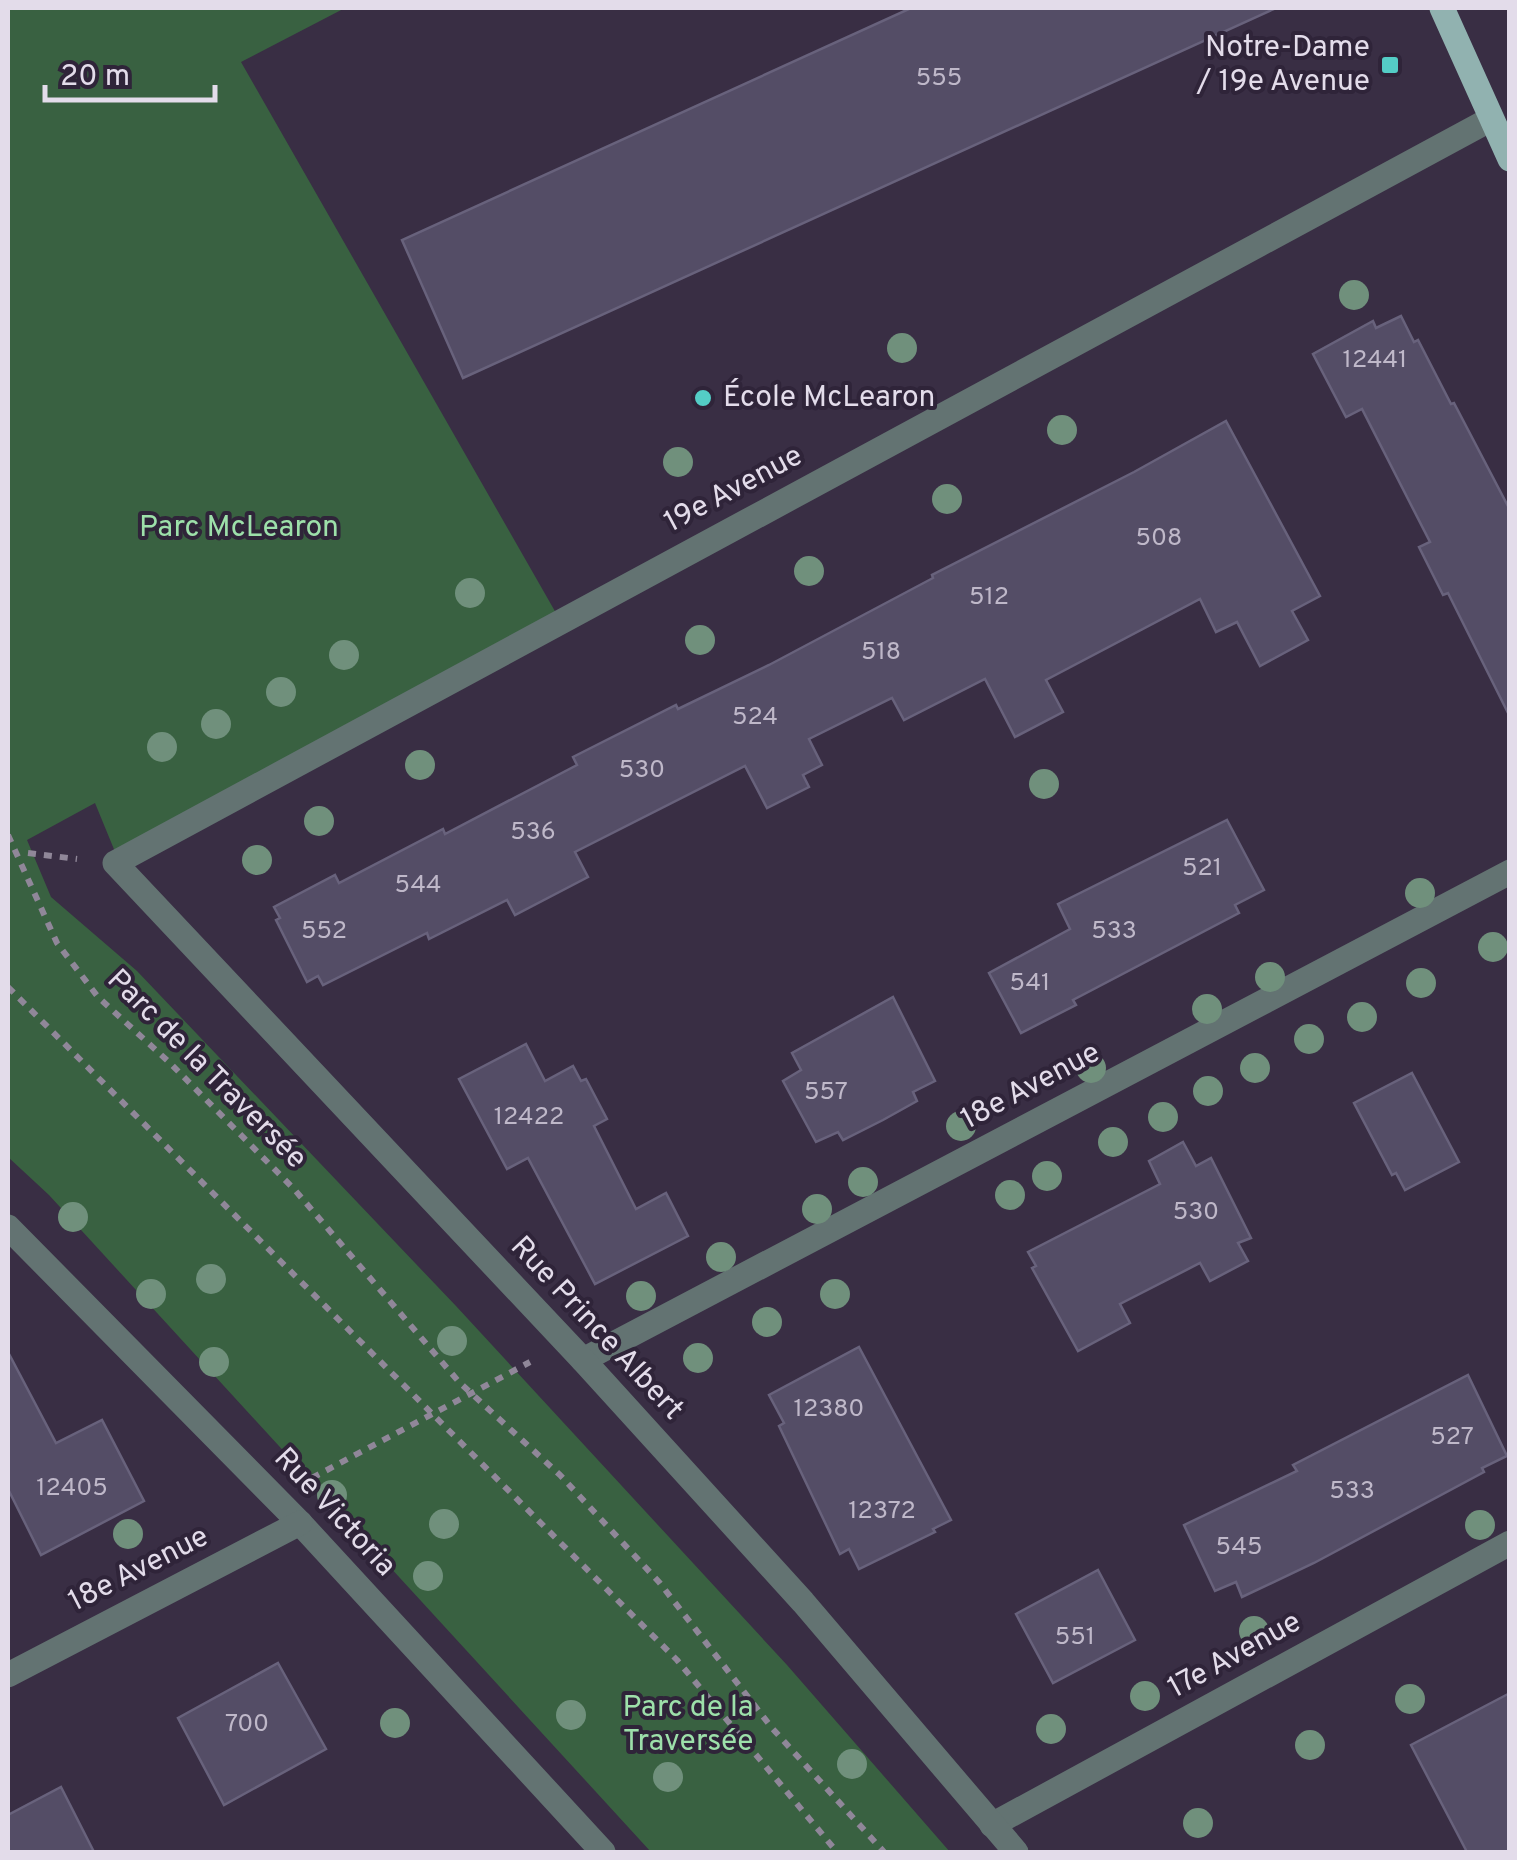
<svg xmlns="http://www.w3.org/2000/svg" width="1517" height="1860" font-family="Overpass,sans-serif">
  <rect width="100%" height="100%" fill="#392e44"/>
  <polygon fill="#396141" points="8,8 345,8 241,62 560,620 118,859 95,803 27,840 51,897 137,971 456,1306 787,1665 950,1852 651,1852 49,1195 8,1157"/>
  <g fill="#544d66" stroke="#68627c" stroke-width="2.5">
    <polygon points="911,8 1276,8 463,378 402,240"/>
    <polygon points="1401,316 1414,342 1418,340 1451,404 1454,403 1510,510 1510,717 1448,593 1443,595 1419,547 1430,542 1362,409 1346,417 1313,354 1373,321 1376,328"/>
    <polygon points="1226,421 1320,596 1292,611 1308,640 1260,666 1237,622 1216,632 1200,599 1046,680 1063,712 1015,737 985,679 904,720 892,698 809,739 822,765 803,775 809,787 767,808 745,766 575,852 588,877 515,915 507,900 429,939 427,933 323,985 318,976 307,982 276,920 280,918 274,907 335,875 339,883 443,829 445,834 577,765 573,757 676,705 678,709 769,665 933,578 932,575 1134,472"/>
    <polygon points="1227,820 1264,890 1235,905 1239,913 1073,1000 1076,1005 1021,1033 989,973 1070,929 1058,904"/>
    <polygon points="893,997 935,1081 913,1092 917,1101 883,1120 843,1140 838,1132 816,1142 783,1081 801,1070 792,1053"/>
    <polygon points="526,1044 545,1081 573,1066 581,1081 586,1079 607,1119 594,1126 636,1209 666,1193 688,1236 595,1284 528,1158 507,1169 459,1079"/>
    <polygon points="1412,1073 1459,1162 1405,1190 1396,1173 1392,1175 1354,1103"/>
    <polygon points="1183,1142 1196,1166 1211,1158 1251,1238 1238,1243 1248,1261 1210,1281 1200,1263 1120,1304 1130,1323 1078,1351 1032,1268 1036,1266 1028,1252 1160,1184 1149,1161"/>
    <polygon points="859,1347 951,1520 933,1529 935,1532 859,1569 849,1549 840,1554 779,1426 784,1423 769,1395"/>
    <polygon points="8,1352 56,1443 102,1420 144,1501 41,1555 8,1489"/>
    <polygon points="1468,1375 1507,1456 1482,1468 1484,1472 1314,1563 1242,1597 1236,1582 1215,1591 1184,1525 1297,1471 1293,1465"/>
    <polygon points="1098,1570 1135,1640 1053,1683 1016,1614"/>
    <polygon points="278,1663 326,1749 224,1805 178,1718"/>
    <polygon points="1510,1693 1510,1852 1467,1852 1411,1745"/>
    <polygon points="61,1787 94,1852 8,1852 8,1815"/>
  </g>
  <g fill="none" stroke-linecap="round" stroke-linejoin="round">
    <g stroke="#908799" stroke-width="6" stroke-dasharray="8 8" stroke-linecap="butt">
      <polyline points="8,835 57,943 98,997 170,1063 294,1189 459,1382 560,1475 659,1582 772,1728 884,1852"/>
      <polyline points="28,853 77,859"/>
      <polyline points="8,987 677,1660 837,1852"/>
      <polyline points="312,1478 530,1362"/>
    </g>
    <g stroke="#637372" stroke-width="25">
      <polyline points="8,1227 300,1523 603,1852"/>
      <polyline points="583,1360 1510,872"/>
      <polyline points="8,1675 300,1523"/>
      <polyline points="992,1825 1510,1543"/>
      <polyline points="1016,1852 803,1602 583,1360 115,863 1491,119"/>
    </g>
    <polyline stroke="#91b2b0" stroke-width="25" points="1442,8 1510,159"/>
  </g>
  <g fill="#70907c">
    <circle cx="1354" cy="295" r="15"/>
    <circle cx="902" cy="348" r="15"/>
    <circle cx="1062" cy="430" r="15"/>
    <circle cx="678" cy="462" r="15"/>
    <circle cx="947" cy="499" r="15"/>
    <circle cx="809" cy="571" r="15"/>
    <circle cx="470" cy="593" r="15"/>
    <circle cx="700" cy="640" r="15"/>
    <circle cx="344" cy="655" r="15"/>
    <circle cx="281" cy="692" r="15"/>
    <circle cx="216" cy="724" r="15"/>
    <circle cx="162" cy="747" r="15"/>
    <circle cx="420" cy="765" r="15"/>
    <circle cx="1044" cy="784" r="15"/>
    <circle cx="319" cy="821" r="15"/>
    <circle cx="257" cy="860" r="15"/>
    <circle cx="1420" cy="893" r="15"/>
    <circle cx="1493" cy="947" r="15"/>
    <circle cx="1270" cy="977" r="15"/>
    <circle cx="1421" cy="983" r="15"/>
    <circle cx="1207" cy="1009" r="15"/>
    <circle cx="1362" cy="1017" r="15"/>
    <circle cx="1309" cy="1039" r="15"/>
    <circle cx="1091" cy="1068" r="15"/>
    <circle cx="1255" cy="1068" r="15"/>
    <circle cx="1208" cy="1091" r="15"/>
    <circle cx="1163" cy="1117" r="15"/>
    <circle cx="961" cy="1126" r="15"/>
    <circle cx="1113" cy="1142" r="15"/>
    <circle cx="1047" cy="1176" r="15"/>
    <circle cx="863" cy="1182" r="15"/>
    <circle cx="1010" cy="1195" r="15"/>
    <circle cx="817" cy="1209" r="15"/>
    <circle cx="73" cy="1217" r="15"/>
    <circle cx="721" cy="1257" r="15"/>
    <circle cx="211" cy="1279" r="15"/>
    <circle cx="151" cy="1294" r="15"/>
    <circle cx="835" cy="1294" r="15"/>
    <circle cx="641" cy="1296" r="15"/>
    <circle cx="767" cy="1322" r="15"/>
    <circle cx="452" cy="1341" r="15"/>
    <circle cx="698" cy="1358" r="15"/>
    <circle cx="214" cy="1362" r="15"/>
    <circle cx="332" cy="1495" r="15"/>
    <circle cx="444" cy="1524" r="15"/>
    <circle cx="1480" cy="1525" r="15"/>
    <circle cx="128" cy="1534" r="15"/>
    <circle cx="428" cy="1576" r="15"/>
    <circle cx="1254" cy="1631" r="15"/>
    <circle cx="1145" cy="1696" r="15"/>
    <circle cx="1410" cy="1699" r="15"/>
    <circle cx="571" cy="1715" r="15"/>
    <circle cx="395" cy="1723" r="15"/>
    <circle cx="1051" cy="1729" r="15"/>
    <circle cx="1310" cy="1745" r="15"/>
    <circle cx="852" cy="1764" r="15"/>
    <circle cx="668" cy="1777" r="15"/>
    <circle cx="1198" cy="1823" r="15"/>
  </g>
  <g fill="#54cdc6" stroke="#2f2439" stroke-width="4">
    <rect x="1380" y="55" width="20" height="20" rx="5"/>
    <circle cx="703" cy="398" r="10"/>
  </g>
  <g text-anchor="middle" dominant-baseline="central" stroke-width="8" stroke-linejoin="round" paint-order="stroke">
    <g font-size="25" fill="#bfb8c9">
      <text x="939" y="79">555</text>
      <text x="1375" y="361">12441</text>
      <text x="1159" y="539">508</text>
      <text x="989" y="598">512</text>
      <text x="881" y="653">518</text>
      <text x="755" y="718">524</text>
      <text x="642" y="771">530</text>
      <text x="533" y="833">536</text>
      <text x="1202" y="869">521</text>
      <text x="418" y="886">544</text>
      <text x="324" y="932">552</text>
      <text x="1114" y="932">533</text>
      <text x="1030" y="984">541</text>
      <text x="826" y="1093">557</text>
      <text x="529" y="1118">12422</text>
      <text x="1196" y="1213">530</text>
      <text x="829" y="1410">12380</text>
      <text x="1452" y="1438">527</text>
      <text x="72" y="1489">12405</text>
      <text x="1352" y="1492">533</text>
      <text x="882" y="1512">12372</text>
      <text x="1239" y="1548">545</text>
      <text x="1075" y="1638">551</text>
      <text x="247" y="1725">700</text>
    </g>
    <g font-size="30" fill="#e3dcea" stroke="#2f2439" text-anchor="end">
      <text x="1370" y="48">Notre-Dame<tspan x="1370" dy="34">/ 19e Avenue</tspan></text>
      <text x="723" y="398" text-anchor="start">École McLearon</text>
    </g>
    <g font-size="30" fill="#e3dcea" stroke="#2f2439">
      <text transform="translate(734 490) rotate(-28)">19e Avenue</text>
      <text transform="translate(206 1070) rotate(45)">Parc de la Traversée</text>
      <text transform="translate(1031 1087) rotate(-28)">18e Avenue</text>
      <text transform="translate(596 1329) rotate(47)">Rue Prince Albert</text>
      <text transform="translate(334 1513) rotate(47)">Rue Victoria</text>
      <text transform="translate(139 1570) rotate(-27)">18e Avenue</text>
      <text transform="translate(1235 1656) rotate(-29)">17e Avenue</text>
    </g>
    <g font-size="30" fill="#9de0aa" stroke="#2f2439">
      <text x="239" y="528">Parc McLearon</text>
      <text x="688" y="1708">Parc de la<tspan x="688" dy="34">Traversée</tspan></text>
    </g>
  </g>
  <rect width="1517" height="1860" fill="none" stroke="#e3dcea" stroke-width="20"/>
  <path d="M45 85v15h170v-15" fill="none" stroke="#e3dcea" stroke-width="5"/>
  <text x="60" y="85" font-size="30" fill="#e3dcea" stroke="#2f2439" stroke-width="8" paint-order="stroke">20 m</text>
</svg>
